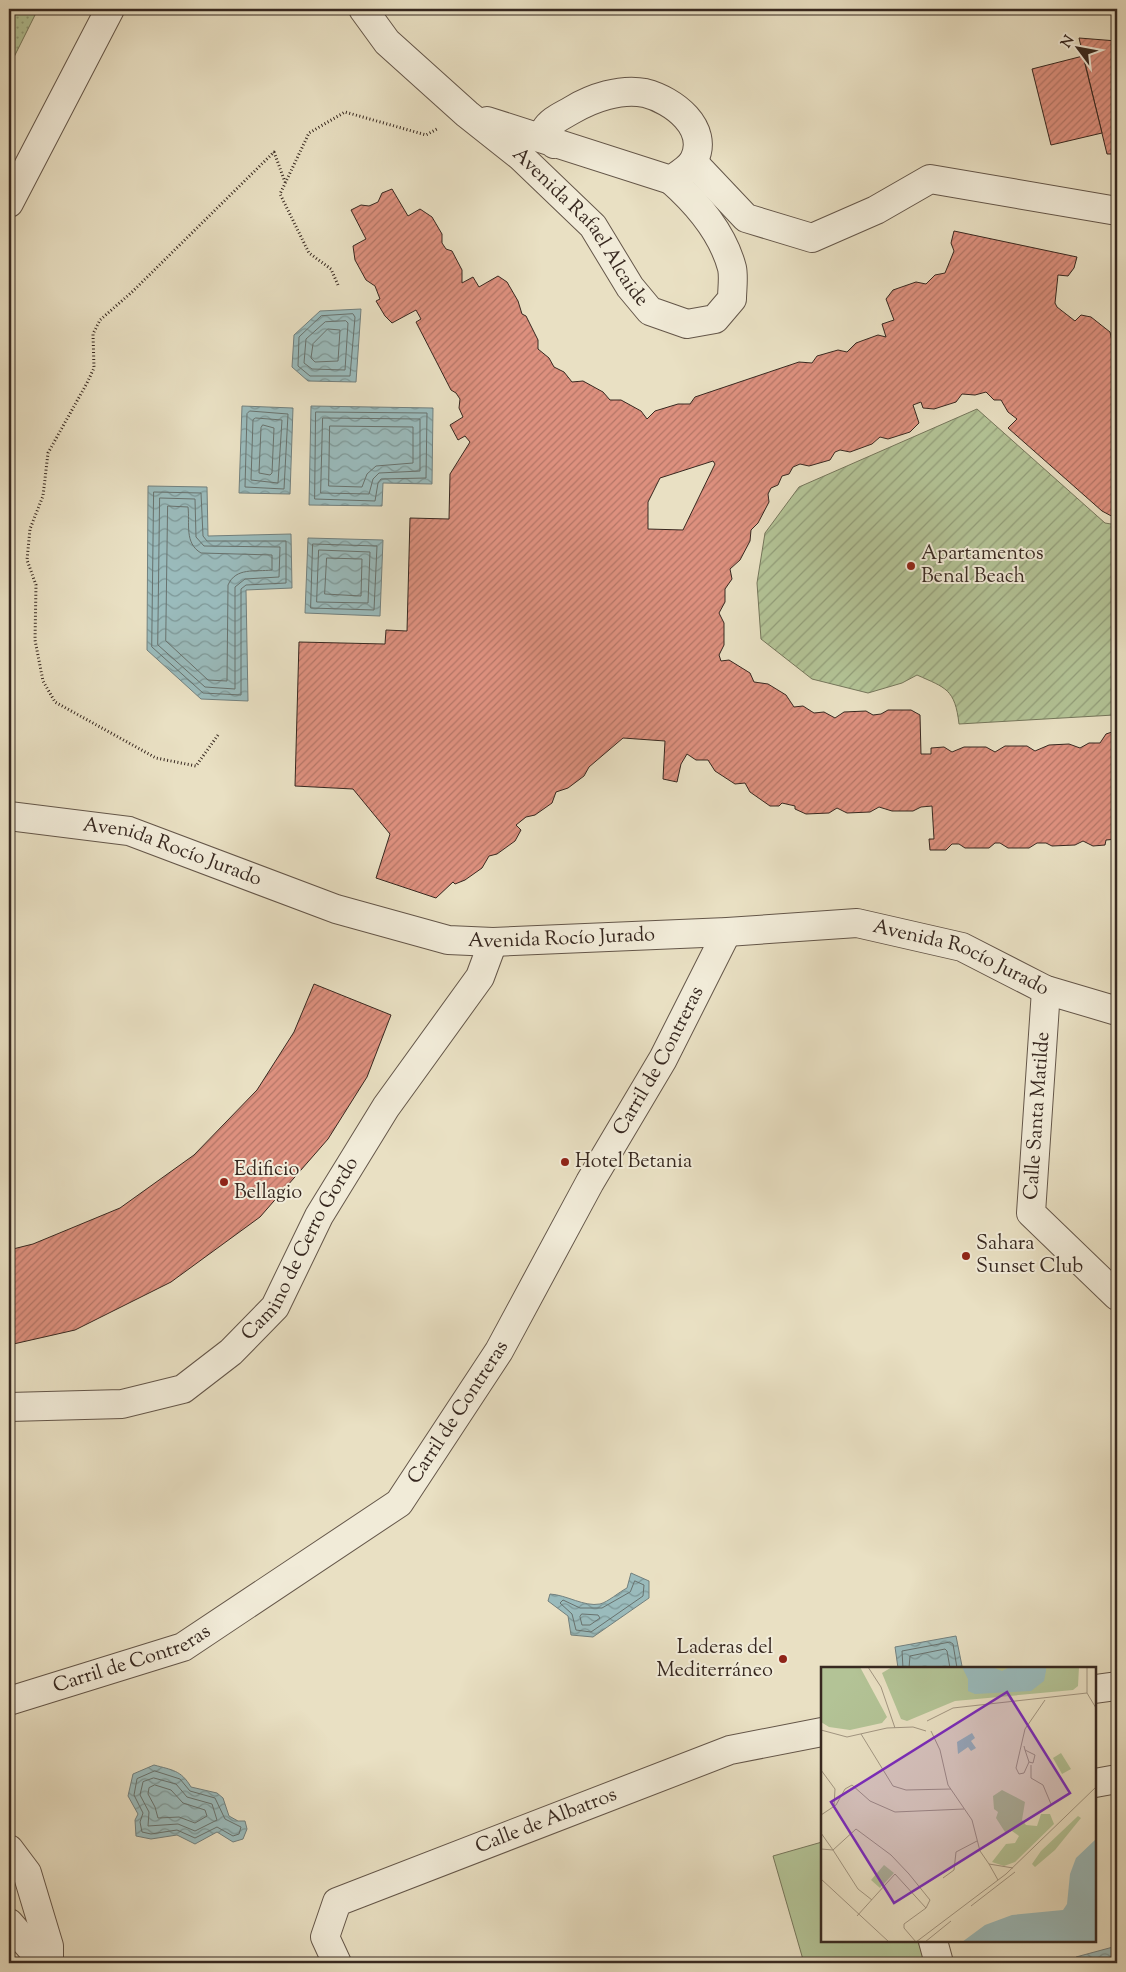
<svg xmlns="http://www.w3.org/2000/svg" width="1126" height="1972" font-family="'Sorts Mill Goudy',serif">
  <defs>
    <pattern id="park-dots" width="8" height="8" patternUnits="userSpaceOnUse" patternTransform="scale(1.25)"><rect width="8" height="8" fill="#b3c396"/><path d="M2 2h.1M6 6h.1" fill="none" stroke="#929e7a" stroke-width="1.8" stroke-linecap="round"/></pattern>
    <pattern id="garden-furrows" width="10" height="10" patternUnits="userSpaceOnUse" patternTransform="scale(1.25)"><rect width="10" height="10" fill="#b3c396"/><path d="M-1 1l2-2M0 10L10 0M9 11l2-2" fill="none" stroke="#929e7a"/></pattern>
    <pattern id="water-waves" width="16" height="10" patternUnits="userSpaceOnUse" patternTransform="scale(1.25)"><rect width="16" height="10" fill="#9abbbc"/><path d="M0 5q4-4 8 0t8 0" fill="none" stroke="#7e9898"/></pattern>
    <pattern id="building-hatch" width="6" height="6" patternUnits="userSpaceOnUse" patternTransform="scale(1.25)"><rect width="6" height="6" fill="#dd907e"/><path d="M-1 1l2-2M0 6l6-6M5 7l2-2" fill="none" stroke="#b47667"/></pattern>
  </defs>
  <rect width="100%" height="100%" fill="#e9e0c3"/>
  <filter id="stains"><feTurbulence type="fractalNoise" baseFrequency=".004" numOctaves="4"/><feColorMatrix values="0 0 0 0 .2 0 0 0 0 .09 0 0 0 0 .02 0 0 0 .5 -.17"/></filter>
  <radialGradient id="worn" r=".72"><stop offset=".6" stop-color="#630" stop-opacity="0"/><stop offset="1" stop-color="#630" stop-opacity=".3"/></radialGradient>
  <polygon fill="url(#park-dots)" stroke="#75765b" points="9,9 38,9 9,67"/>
  <path fill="url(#garden-furrows)" stroke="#75765b" d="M977,409l128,114 12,2v182l-3,8 -155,9c-4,-35 -13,-36 -42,-49l-15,8 -34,10 -56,-14 -51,-40 -4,-56 8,-50 34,-46z"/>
  <polygon fill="#b3c396" stroke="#75765b" points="822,1842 822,1941 918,1941 925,1963 804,1963 773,1856"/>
  <g fill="url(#water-waves)" stroke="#72807e">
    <polygon points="361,309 356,382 308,381 292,367 294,335 320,311"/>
    <polygon points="242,406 293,408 290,494 239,493"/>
    <polygon points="311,406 433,408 432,484 383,483 382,506 309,505"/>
    <polygon points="148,486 207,487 208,536 291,534 292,588 246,590 248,701 201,699 147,650"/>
    <polygon points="308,538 383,540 380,616 305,613"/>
    <path d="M631,1573l18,8v17l-56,39 -22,-2 -3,-19 -20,-15 2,-7c17,1 34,13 50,10 8,-2 19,-12 27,-16z"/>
    <polygon points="956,1636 962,1666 951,1668 898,1668 895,1647"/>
    <path d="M154,1765c18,5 27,5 37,22l26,6 6,5 6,18 9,5h7l2,8 -4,10 -10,3 -16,-10 -22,12 -18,-9 -26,4 -15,-3 -1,-16 3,-6 -10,-18 5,-22z"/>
    <polygon points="1113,1947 1117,1963 1077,1963 1076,1957"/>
  </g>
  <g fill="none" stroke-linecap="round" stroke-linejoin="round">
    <g stroke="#68726e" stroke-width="1">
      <polygon points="353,314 355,317 350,376 310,376 298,366 299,337 321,316"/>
      <polygon points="346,321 348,323 345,370 312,369 304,363 306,339 325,322"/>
      <polygon points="328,329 340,330 338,361 315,362 311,358 313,344"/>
      <polygon points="250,411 288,414 284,489 245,487 247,414"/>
      <polygon points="316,412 427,413 426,478 381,479 378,483 375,501 315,499"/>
      <polygon points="256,418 282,420 278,483 251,480 253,420"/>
      <polygon points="323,418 420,419 420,471 379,473 373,479 369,494 321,493"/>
      <polygon points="263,425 274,428 272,473 270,475 259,473 261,428"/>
      <polygon points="330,426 413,427 413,463 376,466 367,474 362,487 329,486"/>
      <polygon points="154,492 201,493 203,536 207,541 286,541 286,583 246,585 241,589 241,695 203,693 152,647"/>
      <polygon points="160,498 195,499 196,537 204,546 280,547 279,577 245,579 235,587 235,689 205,687 158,645"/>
      <path d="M168,506l20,1c2,16 -4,36 13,46l71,2v15c-17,2 -36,-3 -44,15l-1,96 -19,-1 -42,-39z"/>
      <polygon points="313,544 377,546 374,610 311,608"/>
      <polygon points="319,550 370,552 368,603 317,602"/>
      <polygon points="327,558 362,559 361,596 325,594"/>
      <polygon points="635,1581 644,1585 643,1596 591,1632 576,1630 572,1614 560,1603 563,1600 580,1608 602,1608 630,1592"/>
      <polygon points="582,1614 598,1615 600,1618 590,1625 582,1625 580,1617"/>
      <polyline points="903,1668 902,1651 950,1642 953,1644 957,1668"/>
      <polyline points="909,1668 910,1656 945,1649 947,1651 950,1668"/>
      <polygon points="155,1771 180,1779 190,1791 215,1798 225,1819 241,1827 239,1834 233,1836 217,1827 195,1838 177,1830 151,1834 142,1832 140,1822 143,1813 134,1795 137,1779"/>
      <polygon points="154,1778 176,1784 187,1797 212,1804 217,1820 195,1831 178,1824 148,1826 149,1812 140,1795 143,1782"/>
      <polygon points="155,1785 171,1790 183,1803 205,1810 207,1816 195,1823 179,1817 158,1818 155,1807 148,1794 149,1788"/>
    </g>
  </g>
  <g fill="url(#building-hatch)" stroke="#372820" fill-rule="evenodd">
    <polygon points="1079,38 1117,41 1117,154 1107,154"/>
    <polygon points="1083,56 1102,133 1051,145 1032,69"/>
    <path d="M392,189l16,27 12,-7 12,8 10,17v9l4,6 6,2 10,19v13l11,-6 6,10 19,-11 9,6 11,19 4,13 4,2 12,24v9l11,9 5,9 10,5 8,10 11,-1 20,11 7,8h11l20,11 6,8 8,-8 23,-7h12l5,-7 104,-35 13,1 5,-7 21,-6 9,2 9,-9 22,-8 8,2 -4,-13 12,-4 -8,-21 7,-9 23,-8 10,2 9,-9 10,-2 9,-22 -3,-8 3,-12 123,26 -3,11 -6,8 -10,-1 -3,28 2,4 18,14 6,-6 10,2 19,15 2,9 5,4v174l-15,-8 -94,-83 9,-9 -9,-7 -7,-12h-7l-8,-8 -11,3 -13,-1 -6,8 -22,7 -11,-1 -2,-6 -8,3 6,18 -9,9 -22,7 -8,-2 -8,7 -22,8 -10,-2 -5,2 -5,8 -21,6 -9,-2 -7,3 -4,7 -7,2 -4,9 -7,3 -3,6 1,8 -11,21 -7,7 -1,11 -10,19 -10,9 2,10 -7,10v13l-6,11 5,10v22l-5,10 2,6 8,-1 21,13 4,9 14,2 18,11 8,12 9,-1 11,7 10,-1 11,6 9,-6 22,-1 7,4 8,-1 7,-4h23l9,5 1,39h10v-6l13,-1 8,5 12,-5h22l9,5 10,-6h22l8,5 14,-6 20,-1 11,4 9,-5h11l6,-9 6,-2 4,-7 1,-14v128l-11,1 -1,5 -12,1 -10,-5 -8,4 -23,1 -6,-3h-9l-8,5h-21l-8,-5h-5l-6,5h-24l-6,-4h-7l-6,6h-16l-1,-11h5l-2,-33 -11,1 -8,4h-21l-13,-4 -9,5 -23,1 -10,-5 -8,5 -23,1 -11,-5v-3l-13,-3 -3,3h-9l-20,-14 -5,-9 -10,1 -20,-13 -7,-11h-12l-9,-6 -6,10 -4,18 -14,-3 2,-38 -42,-3 -34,29 -5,9 -16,12 -12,4 -4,11 -17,12 -9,2 -10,8 5,5 -6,11 -18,13 -8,2 -7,12 -17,12 -10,4 -2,-2 -17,16 -60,-20 14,-44 -37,-45 -58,-3 4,-144 86,2 1,-14 21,1 3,-113 39,1 1,-45 20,-32 -5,-6 -7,4 -8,-15 13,-8 -4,-9 1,-9 -4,-6 -5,-3 -35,-68 5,-3 -5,-9 -24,13 -7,-7 -9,-15 4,-2 -5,-13 -9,-6 -11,-20 -2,-14 13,-7 -15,-29 10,-5 8,1 9,-4 4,-9zM713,461l2,3 -32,66 -35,-1v-27l12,-24z"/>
    <polygon points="314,984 391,1015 367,1077 328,1139 260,1217 171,1282 75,1330 9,1345 9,1250 33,1244 120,1208 194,1155 257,1090 294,1032"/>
  </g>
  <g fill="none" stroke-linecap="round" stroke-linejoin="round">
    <g stroke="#645649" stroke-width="30">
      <g id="minor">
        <path id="s1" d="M363,9l24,33 80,72 53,42 73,70 37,61 20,24 37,13 28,-5 17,-20c0,-9 2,-22 0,-31 -9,-34 -35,-65 -61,-88"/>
        <path d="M487,121l184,59c7,-5 19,-12 23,-20 16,-32 -21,-60 -49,-67 -24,-5 -53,5 -73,17 -10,6 -21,10 -27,20l9,14"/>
        <polyline points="693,162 746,218 812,238 876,210 930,179 1117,211"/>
        <polyline points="9,203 110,9"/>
        <path id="s2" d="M9,816l120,15 207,78 112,31 45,2 234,-10 130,-9 105,24 84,43 71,21"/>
        <polyline points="1046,990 1031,1213 1117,1296"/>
        <path id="s3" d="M9,1407l113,-3 61,-15 48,-37 44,-45 44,-91 67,-109 94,-130 13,-35"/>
        <polyline points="1095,1689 1117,1686"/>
        <path id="s4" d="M9,1701l174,-54 216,-144 100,-152 91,-169 73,-123 64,-127"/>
        <polyline points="1095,1783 1117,1779"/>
        <polyline points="9,1849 27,1873 49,1946 49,1963"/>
        <polyline points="9,1923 44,1963"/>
        <polyline points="933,1941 939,1963"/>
        <path id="s5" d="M337,1963l-12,-26 12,-35 393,-152 92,-18"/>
      </g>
    </g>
    <g stroke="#372820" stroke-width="3" stroke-dasharray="1 2.5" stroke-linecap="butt">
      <polyline points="338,285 331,269 309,253 280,194 309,133 345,112 426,135 437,129"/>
      <polyline points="218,735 196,766 156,758 55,702 43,681 35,640 36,585 27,560 30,529 43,496 48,453 87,383 94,368 93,334 100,320 132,292 274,152 285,182"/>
    </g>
    <use href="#minor" stroke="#f1ebd8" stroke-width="28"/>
  </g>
  <g fill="#8f2418" stroke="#f1ebd8" stroke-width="2">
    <circle cx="911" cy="566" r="5"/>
    <circle cx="565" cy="1162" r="5"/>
    <circle cx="224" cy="1182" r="5"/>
    <circle cx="966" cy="1256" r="5"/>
    <circle cx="783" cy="1659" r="5"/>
  </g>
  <g text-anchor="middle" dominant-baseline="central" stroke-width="4" stroke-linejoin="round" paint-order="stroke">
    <g font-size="20" fill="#372820" stroke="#f1ebd8">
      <text stroke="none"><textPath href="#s1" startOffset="310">Avenida Rafael Alcaide</textPath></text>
      <text stroke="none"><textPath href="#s2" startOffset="168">Avenida Rocío Jurado</textPath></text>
      <text stroke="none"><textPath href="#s2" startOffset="572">Avenida Rocío Jurado</textPath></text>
      <text stroke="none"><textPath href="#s2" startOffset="978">Avenida Rocío Jurado</textPath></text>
      <text stroke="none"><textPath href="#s4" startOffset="955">Carril de Contreras</textPath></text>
      <text transform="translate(1038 1116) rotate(-86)">Calle Santa Matilde</text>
      <text stroke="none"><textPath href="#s3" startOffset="362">Camino de Cerro Gordo</textPath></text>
      <text stroke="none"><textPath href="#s4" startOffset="550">Carril de Contreras</textPath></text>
      <text stroke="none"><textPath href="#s4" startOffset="130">Carril de Contreras</textPath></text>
      <text stroke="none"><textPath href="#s5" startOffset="290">Calle de Albatros</textPath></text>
    </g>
    <g font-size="20" fill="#372820" stroke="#f1ebd8" text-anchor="start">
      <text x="921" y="554">Apartamentos<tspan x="921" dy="23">Benal Beach</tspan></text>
      <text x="575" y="1162">Hotel Betania</text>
      <text x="234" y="1170">Edificio<tspan x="234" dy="23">Bellagio</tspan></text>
      <text x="976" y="1244">Sahara<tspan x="976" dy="23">Sunset Club</tspan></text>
      <text x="773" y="1648" text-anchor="end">Laderas del<tspan x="773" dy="23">Mediterráneo</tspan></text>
    </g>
  </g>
  <g transform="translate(821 1667)">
    <rect width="275" height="275" fill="#e9e0c3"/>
    <path d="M0,0h39l27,50 -5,6 -32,7 -21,-3 -8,-5zM71,0h187l-1,19 -5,4 -118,11 -48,20 -6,-2 -19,-46z" fill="#b3c396"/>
    <path d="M181,123l23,12 -3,18 4,5 11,1 4,-12h9l4,10 -39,38 -11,4 -12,-4 14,-18 9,-1 4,-7 -7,-5 -7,1 -9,-14 2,-6 -4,-3 -1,-13zM257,149l3,2 -26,32 -20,17 -3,-3 9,-13z" fill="#b3c396"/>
    <path d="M240,86l10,16 -9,5 -9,-16zM63,198l10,8 -14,15 -9,-8z" fill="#b3c396"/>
    <path d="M141,0h30l10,4 8,-4h36v4l-2,10 -13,10 -56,3 -7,-3v-12zM151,66l3,5 -4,3 5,7 -5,3 -3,-4 -10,7 -1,-12zM275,172v103h-134l23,-17 27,-10 51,-5 4,-6 3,-30 6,-16z" fill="#9abbbc"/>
    <path fill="none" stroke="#a29682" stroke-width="1" d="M47,0l13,20 14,41M266,0v26l9,15M106,54l26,-13 134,-15M0,63l26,7 40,-9 26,-1 13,4M110,64l9,19 8,35 24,35 8,31 9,13M40,67l32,52 13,4 45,-1M203,79l1,4 4,12 4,1 2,-8 -10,-5M208,95l-5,11 -5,1 -3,-6 9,-39 20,-29M210,98v13l12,7 8,19 -5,5M0,103l14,19 -1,17M0,148l15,-10 9,-16 7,-4 18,16 25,11 69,-3M0,166l12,17 23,-21 35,26 18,19 21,26 -4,8 -22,16v4l12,14M0,182l12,1 25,39 14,11M122,211l11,-8 2,-18 21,-11M0,212l68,63M177,213l-9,-16 24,4M150,239l44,-34M36,249l38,-42 31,34M95,275l90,-68 90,-87M104,275l26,-21"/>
    <path fill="#7b2cbf" fill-opacity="0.15" stroke="#7b2cbf" stroke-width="2.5" d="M186,25l63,101 -176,110 -63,-101z"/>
    <rect width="275" height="275" fill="none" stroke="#372820" stroke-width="2.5"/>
  </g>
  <rect width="1126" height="1972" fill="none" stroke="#e9e0c3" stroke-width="30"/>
  <rect x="10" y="10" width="1106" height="1952" fill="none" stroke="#372820" stroke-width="2.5"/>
  <rect x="15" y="15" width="1096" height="1942" fill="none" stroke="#372820"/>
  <g transform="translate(1078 48) rotate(302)" stroke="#f1ebd8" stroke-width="4" paint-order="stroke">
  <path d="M0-4L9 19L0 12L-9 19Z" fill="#372820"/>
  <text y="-8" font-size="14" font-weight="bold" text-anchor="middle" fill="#372820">N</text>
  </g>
  <rect width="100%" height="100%" filter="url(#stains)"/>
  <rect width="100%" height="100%" fill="url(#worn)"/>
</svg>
